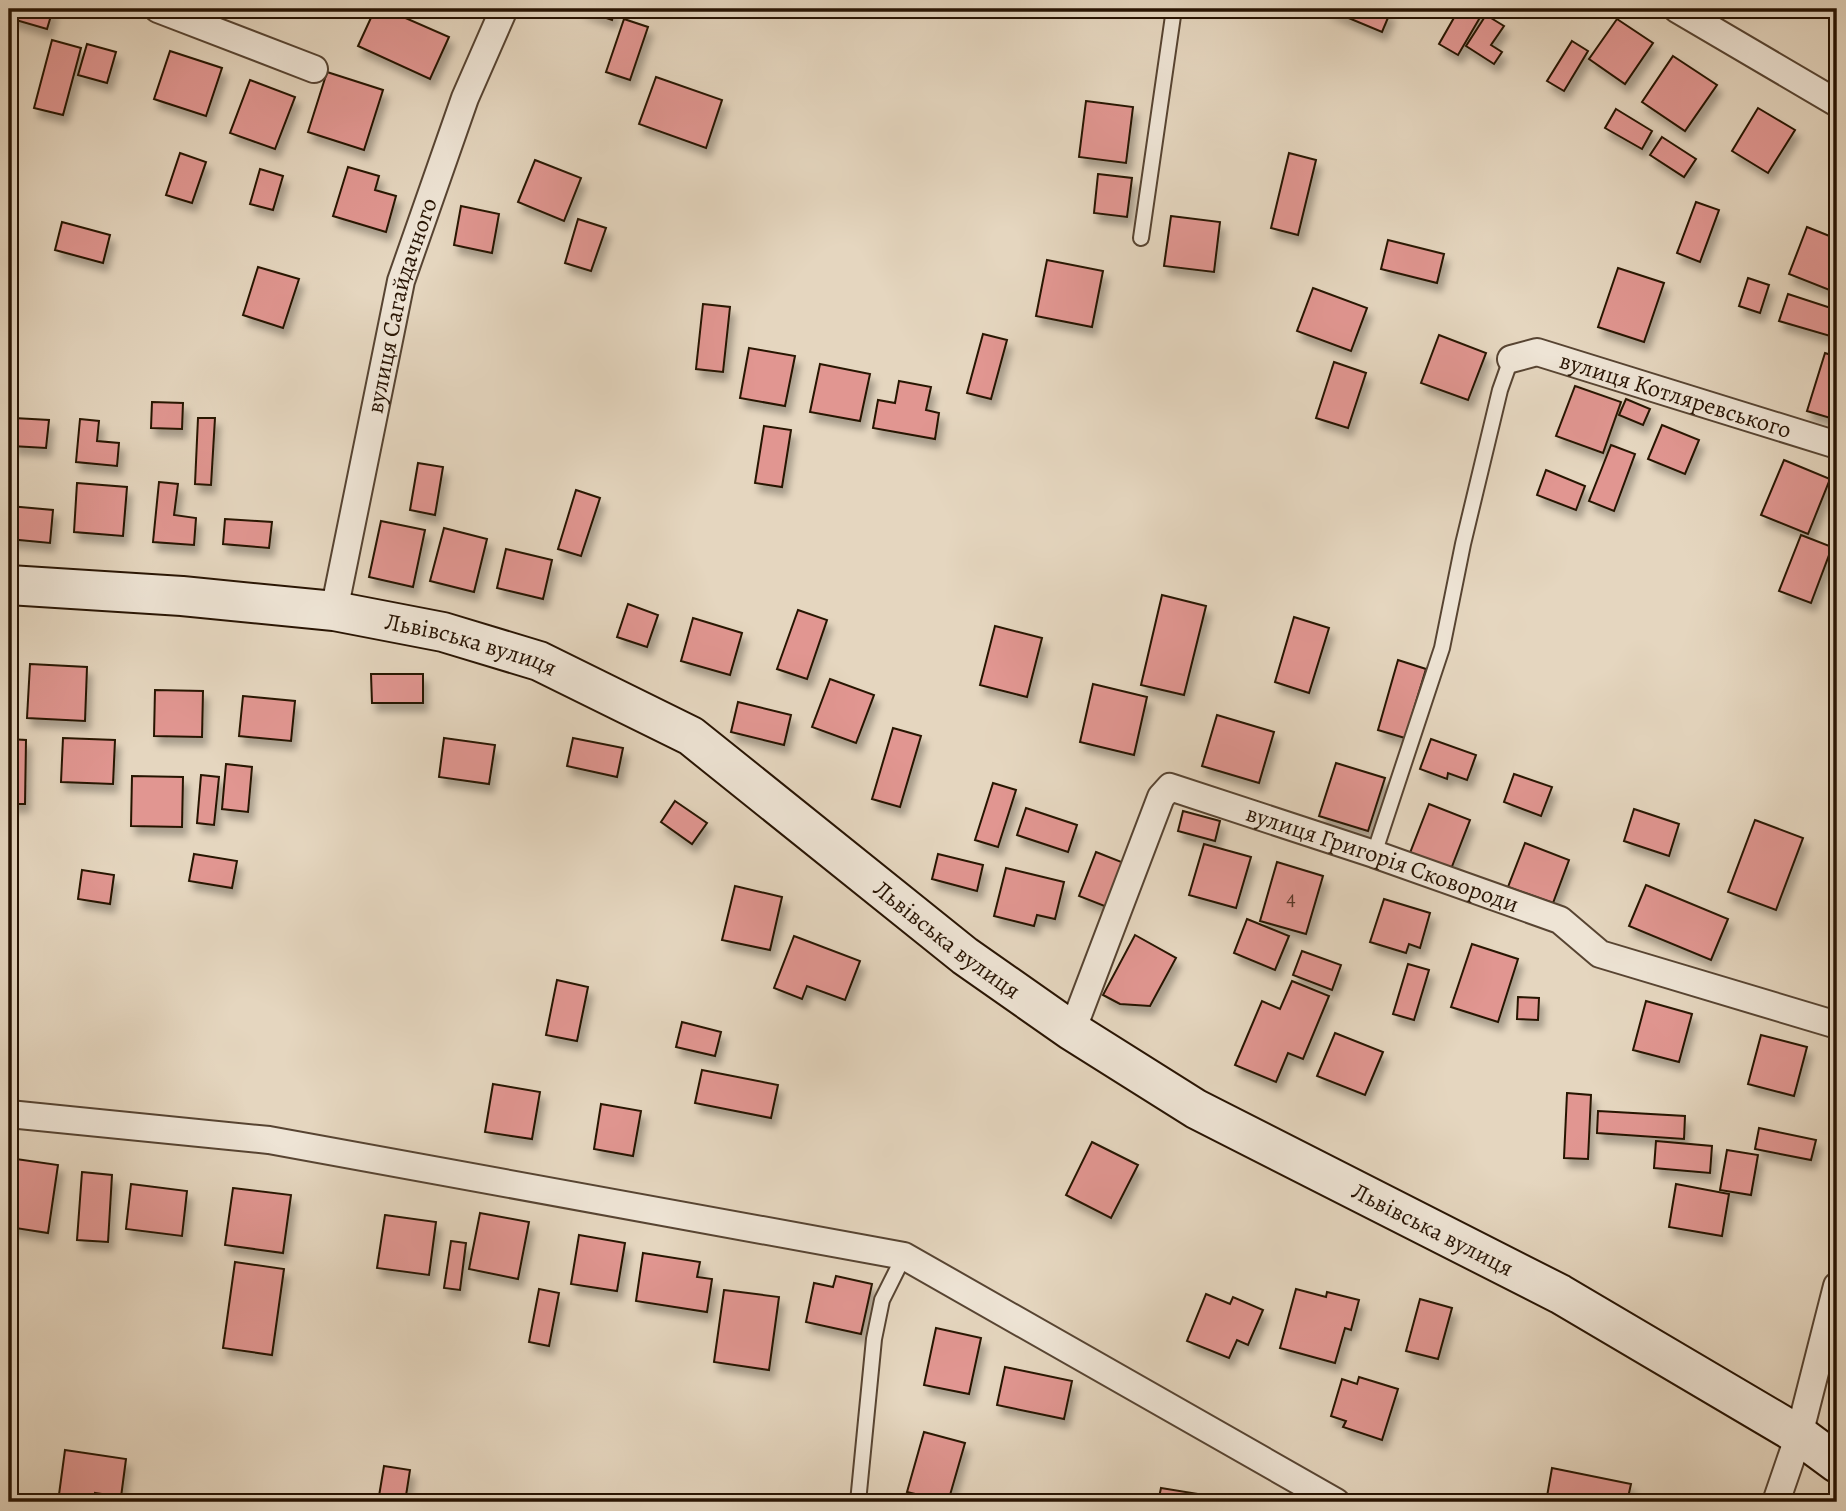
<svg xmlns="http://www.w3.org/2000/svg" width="1846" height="1511" font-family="Alegreya,serif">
  <defs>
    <filter id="shadow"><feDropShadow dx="4.5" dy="8" stdDeviation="3.5" flood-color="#0004"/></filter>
  </defs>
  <rect width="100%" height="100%" fill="#e5d6bf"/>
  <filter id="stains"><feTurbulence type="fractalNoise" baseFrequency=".00286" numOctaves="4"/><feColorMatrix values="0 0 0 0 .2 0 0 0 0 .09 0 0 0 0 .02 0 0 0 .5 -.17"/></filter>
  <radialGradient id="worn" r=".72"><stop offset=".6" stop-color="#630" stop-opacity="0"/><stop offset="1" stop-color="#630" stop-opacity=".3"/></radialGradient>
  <g fill="#e19691" stroke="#281403" stroke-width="2" filter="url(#shadow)">
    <polygon points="9,9 53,9 47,29 9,18"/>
    <polygon points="375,9 385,9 449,37 430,79 358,46"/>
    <polygon points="580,9 615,9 612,20"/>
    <polygon points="1327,9 1380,9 1390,13 1382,32"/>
    <polygon points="1459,9 1485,9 1458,55 1439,44"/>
    <polygon points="1486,15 1504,26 1491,45 1502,52 1494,64 1466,46"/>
    <polygon points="624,19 648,27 630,80 606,72"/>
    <polygon points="1617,19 1653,43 1625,84 1589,59"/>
    <polygon points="52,40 81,48 63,115 34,108"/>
    <polygon points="1572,41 1588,51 1564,91 1547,81"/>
    <polygon points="87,44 116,52 107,83 78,75"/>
    <polygon points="170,51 222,68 206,116 154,99"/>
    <polygon points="1673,56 1717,85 1685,131 1642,102"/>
    <polygon points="327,72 383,90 364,150 308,132"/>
    <polygon points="656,77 722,100 706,148 639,124"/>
    <polygon points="250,80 295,97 275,149 230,133"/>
    <polygon points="1086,101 1133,107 1126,163 1079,157"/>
    <polygon points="1758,108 1795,130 1768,173 1732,151"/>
    <polygon points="1616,109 1652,131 1642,149 1605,128"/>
    <polygon points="1662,137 1696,159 1684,177 1650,155"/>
    <polygon points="180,153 206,162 192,203 166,195"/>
    <polygon points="1289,153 1316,160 1298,235 1271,228"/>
    <polygon points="535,160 581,178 564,221 518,202"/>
    <polygon points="348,167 379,176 375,190 396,196 386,232 333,216"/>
    <polygon points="260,169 283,176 273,210 250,204"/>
    <polygon points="1098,174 1132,178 1127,217 1094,213"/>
    <polygon points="1696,202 1719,210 1700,262 1677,253"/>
    <polygon points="461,206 499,214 492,253 454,245"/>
    <polygon points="1171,216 1220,222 1214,272 1164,266"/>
    <polygon points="578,219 606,228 591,271 565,263"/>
    <polygon points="62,222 110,235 103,263 55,250"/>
    <polygon points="1807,227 1837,239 1837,278 1832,291 1789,274"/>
    <polygon points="1388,240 1444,254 1437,283 1381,269"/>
    <polygon points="1047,260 1103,271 1092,327 1036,316"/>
    <polygon points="258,267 299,279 283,328 243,315"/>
    <polygon points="1618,268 1664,283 1644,342 1598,327"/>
    <polygon points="1748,278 1769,285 1760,313 1739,306"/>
    <polygon points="1313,288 1367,308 1351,351 1297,331"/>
    <polygon points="1788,294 1837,310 1837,338 1779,321"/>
    <polygon points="703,304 730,307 723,372 696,369"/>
    <polygon points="983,334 1007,340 991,399 967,393"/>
    <polygon points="1439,335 1486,353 1468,400 1421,383"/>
    <polygon points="749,348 795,356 785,406 740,398"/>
    <polygon points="1825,353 1837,357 1837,420 1807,411"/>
    <polygon points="1334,362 1366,373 1348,428 1316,418"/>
    <polygon points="820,364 870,374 860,421 810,412"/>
    <polygon points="899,381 931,387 926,410 939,413 935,439 873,428 878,400 895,403"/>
    <polygon points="1575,386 1621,402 1603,453 1556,436"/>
    <polygon points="1626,399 1650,409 1643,425 1619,415"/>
    <polygon points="152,402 183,403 182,429 151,428"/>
    <polygon points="14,418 49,420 46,448 12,446"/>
    <polygon points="198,418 215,418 211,485 195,484"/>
    <polygon points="80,419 99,421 97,441 119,443 117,466 76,462"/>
    <polygon points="1662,425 1699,440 1685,474 1648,459"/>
    <polygon points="764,426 791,430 782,487 755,483"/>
    <polygon points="1611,445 1635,454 1614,511 1589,501"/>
    <polygon points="1784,460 1830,479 1808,534 1761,515"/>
    <polygon points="418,463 443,467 435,515 410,510"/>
    <polygon points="1546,470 1585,486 1576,510 1537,495"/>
    <polygon points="159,482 178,484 174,515 196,518 194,545 153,542"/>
    <polygon points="77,483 127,487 123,536 74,532"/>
    <polygon points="576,490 600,498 581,556 558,549"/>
    <polygon points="9,506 53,510 50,543 9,539"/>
    <polygon points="225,519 272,522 269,548 223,544"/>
    <polygon points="381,521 425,530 413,587 369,577"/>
    <polygon points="444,528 487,539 474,592 430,581"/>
    <polygon points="1801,535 1832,547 1811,603 1779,591"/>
    <polygon points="506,549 552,560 543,599 497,588"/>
    <polygon points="1162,595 1206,606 1184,695 1141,685"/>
    <polygon points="628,604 658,615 647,647 617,637"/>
    <polygon points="798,610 827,620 807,679 777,669"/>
    <polygon points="1294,617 1329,628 1309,693 1275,682"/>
    <polygon points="693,618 742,633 730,675 681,661"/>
    <polygon points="995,626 1042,638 1027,697 980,685"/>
    <polygon points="1398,660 1426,669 1405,738 1378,730"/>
    <polygon points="30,664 87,667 85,721 27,718"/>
    <polygon points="371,674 423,674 423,703 372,703"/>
    <polygon points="830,679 874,695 856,743 812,727"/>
    <polygon points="1093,684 1147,697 1134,755 1080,742"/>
    <polygon points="155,690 203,691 202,737 154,736"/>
    <polygon points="243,696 295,701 291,741 239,736"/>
    <polygon points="738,702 791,715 784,745 731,732"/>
    <polygon points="1217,715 1274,732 1259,783 1202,766"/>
    <polygon points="893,728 921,736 900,807 872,799"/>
    <polygon points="63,738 115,740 113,784 61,782"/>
    <polygon points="444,738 495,745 489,784 439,777"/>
    <polygon points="573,738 623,748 617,777 567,766"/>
    <polygon points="9,739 26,740 25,804 9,804"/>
    <polygon points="1431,739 1476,755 1467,780 1448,773 1447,779 1420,769"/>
    <polygon points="1336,763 1385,778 1368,831 1319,816"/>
    <polygon points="226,764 252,767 248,812 222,809"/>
    <polygon points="1514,774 1552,787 1541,816 1504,802"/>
    <polygon points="201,775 219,777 214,825 197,823"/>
    <polygon points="132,776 183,777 182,827 131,826"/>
    <polygon points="993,783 1016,790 998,847 975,840"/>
    <polygon points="675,801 707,823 692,844 661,822"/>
    <polygon points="1429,804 1470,820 1451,869 1410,853"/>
    <polygon points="1026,808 1077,825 1068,852 1017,835"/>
    <polygon points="1634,809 1679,824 1669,856 1624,841"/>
    <polygon points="1183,811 1220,821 1215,841 1178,831"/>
    <polygon points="1755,820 1803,838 1776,910 1728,892"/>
    <polygon points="1525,843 1569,860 1553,903 1508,887"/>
    <polygon points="1204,844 1251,857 1236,908 1189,895"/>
    <polygon points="1096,852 1124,863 1107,907 1079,896"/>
    <polygon points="194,854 237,861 232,888 189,881"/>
    <polygon points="938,854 983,865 977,891 932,879"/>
    <polygon points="1277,862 1323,876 1306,934 1260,921"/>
    <polygon points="1006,868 1064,882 1055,919 1037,915 1034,926 994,916"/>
    <polygon points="82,870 114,875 110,904 78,899"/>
    <polygon points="1646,885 1728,919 1711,960 1629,926"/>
    <polygon points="735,886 782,897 770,950 722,940"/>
    <polygon points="1384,899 1430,913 1420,948 1409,944 1406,953 1370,942"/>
    <polygon points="1247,919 1289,936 1275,970 1234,953"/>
    <polygon points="1135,935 1176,958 1150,1006 1120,1004 1103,995"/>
    <polygon points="794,936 860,961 845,1000 807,986 802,999 774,988"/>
    <polygon points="1472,944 1518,959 1498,1022 1451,1007"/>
    <polygon points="1302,951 1341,965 1332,990 1293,975"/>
    <polygon points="1408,964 1429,970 1414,1020 1393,1014"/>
    <polygon points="557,980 588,987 577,1041 546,1035"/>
    <polygon points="1292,981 1329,996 1303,1059 1288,1053 1276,1082 1235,1065 1262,1001 1280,1009"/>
    <polygon points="1518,997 1539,998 1538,1020 1517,1019"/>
    <polygon points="1646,1001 1692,1014 1679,1062 1633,1050"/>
    <polygon points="682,1022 721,1032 715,1056 676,1047"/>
    <polygon points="1335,1033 1383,1052 1365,1095 1317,1076"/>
    <polygon points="1761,1035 1807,1047 1794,1096 1748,1084"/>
    <polygon points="702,1070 778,1085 771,1118 695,1103"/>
    <polygon points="493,1084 540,1092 532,1139 485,1132"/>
    <polygon points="1567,1093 1591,1095 1588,1159 1564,1158"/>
    <polygon points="601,1104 641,1111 633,1156 594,1149"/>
    <polygon points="1598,1111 1685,1116 1684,1139 1597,1133"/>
    <polygon points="1759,1128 1816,1140 1811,1160 1755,1149"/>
    <polygon points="1656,1141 1712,1146 1710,1173 1654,1168"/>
    <polygon points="1092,1142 1138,1165 1111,1218 1066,1195"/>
    <polygon points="1727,1150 1758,1155 1751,1195 1720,1190"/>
    <polygon points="16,1159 58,1165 48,1233 9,1227 9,1207"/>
    <polygon points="82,1172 112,1175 108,1242 77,1240"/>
    <polygon points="131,1184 187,1191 182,1236 126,1229"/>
    <polygon points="1676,1184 1729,1194 1722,1236 1669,1227"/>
    <polygon points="233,1188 291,1195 283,1253 225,1245"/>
    <polygon points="480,1213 529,1222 518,1279 469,1269"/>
    <polygon points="385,1215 436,1222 429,1275 377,1268"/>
    <polygon points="579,1235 625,1243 617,1291 571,1284"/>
    <polygon points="451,1241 466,1243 460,1290 444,1288"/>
    <polygon points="643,1253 700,1262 697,1277 712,1279 707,1312 636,1301"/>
    <polygon points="235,1262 284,1269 272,1355 223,1348"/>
    <polygon points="836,1276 872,1284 861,1334 806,1322 814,1283 833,1287"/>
    <polygon points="539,1289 559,1293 549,1346 529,1342"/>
    <polygon points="1296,1289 1326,1297 1327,1292 1359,1300 1351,1330 1345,1328 1335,1363 1280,1348"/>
    <polygon points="724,1290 779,1297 769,1370 714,1362"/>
    <polygon points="1206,1294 1230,1304 1233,1297 1263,1310 1248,1345 1237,1340 1229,1358 1187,1341"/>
    <polygon points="1420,1299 1452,1308 1438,1359 1406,1351"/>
    <polygon points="936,1328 981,1338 969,1394 924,1385"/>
    <polygon points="1005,1367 1072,1381 1064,1419 997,1405"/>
    <polygon points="1359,1377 1398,1389 1382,1440 1343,1427 1346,1421 1331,1416 1342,1379 1357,1384"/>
    <polygon points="924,1432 965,1443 948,1502 907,1492"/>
    <polygon points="65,1450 126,1459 121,1497 95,1493 94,1502 58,1502"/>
    <polygon points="384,1466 410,1470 405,1502 378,1502"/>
    <polygon points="1552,1468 1631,1484 1627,1502 1546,1502"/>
    <polygon points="1161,1488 1223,1498 1223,1502 1158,1502"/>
  </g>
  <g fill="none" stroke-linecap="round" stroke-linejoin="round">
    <g stroke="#574432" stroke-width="18">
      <g id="lane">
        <polyline points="1141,238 1174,9"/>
        <polyline points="1374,854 1442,648 1463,544 1500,390 1511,359"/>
        <polyline points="858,1502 874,1339 882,1300 904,1256"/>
      </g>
    </g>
    <g stroke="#574432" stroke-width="30">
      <g id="street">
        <polyline points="158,9 314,69"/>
        <polyline points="1677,9 1837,103"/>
        <path id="s1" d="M1511,359l26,-7 300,93"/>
        <path id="s2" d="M334,611l67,-330 64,-183 39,-89"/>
        <path id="s3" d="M1072,1031l89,-234 9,-10 204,67 186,66 40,34 237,71"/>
        <polyline points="9,1114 269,1140 904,1256 1336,1502"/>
        <polyline points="1776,1502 1799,1435 1837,1286"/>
      </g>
    </g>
    <g stroke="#281403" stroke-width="42">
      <g id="secondary">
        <path id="s4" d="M9,585l173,11 152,15 109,21 96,29 152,75 274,220 107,75 124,78 364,185 239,141 38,28"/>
      </g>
    </g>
    <use href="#lane" stroke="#eee4d5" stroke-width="14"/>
    <use href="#street" stroke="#eee4d5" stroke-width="26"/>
    <use href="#secondary" stroke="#eee4d5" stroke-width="38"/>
  </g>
  <g text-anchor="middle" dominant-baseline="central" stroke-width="6" stroke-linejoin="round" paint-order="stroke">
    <g font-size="21" fill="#563426">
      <text x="1291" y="898">4</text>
    </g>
    <g font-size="24" fill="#281403" stroke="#eee4d5">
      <text stroke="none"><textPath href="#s2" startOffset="313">вулиця Сагайдачного</textPath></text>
      <text stroke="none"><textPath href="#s1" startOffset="172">вулиця Котляревського</textPath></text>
      <text stroke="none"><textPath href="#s4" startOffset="467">Львівська вулиця</textPath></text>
      <text stroke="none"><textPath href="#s3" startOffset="488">вулиця Григорія Сковороди</textPath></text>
      <text stroke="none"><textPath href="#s4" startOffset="1034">Львівська вулиця</textPath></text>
      <text stroke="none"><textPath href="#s4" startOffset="1601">Львівська вулиця</textPath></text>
    </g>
  </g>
  <rect width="1846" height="1511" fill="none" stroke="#e5d6bf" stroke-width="35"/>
  <rect x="10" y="10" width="1825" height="1490" fill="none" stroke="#281403" stroke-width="3.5"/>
  <rect x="18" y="18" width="1811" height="1476" fill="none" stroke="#281403" stroke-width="2"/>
  <rect width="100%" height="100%" filter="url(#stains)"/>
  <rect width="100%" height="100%" fill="url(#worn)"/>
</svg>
